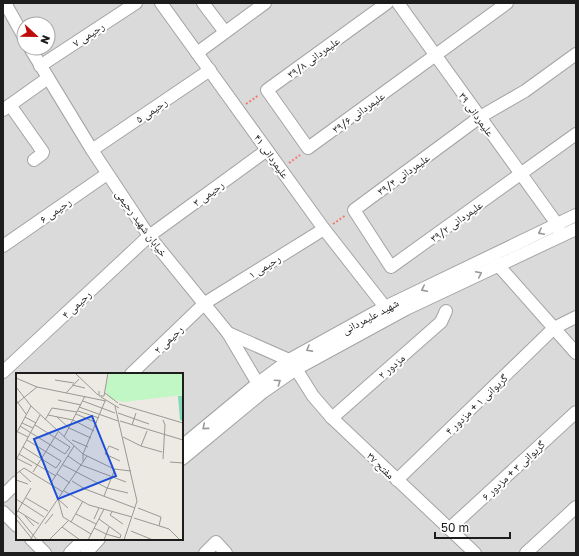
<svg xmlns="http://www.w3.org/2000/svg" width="579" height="556" font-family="'Golos Text','Noto Naskh Arabic',sans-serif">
  <rect width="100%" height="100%" fill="#edeae3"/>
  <path fill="#dbdada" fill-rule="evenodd" d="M3,3h573v550h-573zM24,24h24v24h-24zM17,374h165v165h-165z"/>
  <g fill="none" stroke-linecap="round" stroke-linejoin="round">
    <g stroke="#a4a4a4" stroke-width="14">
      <g id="minor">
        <polyline points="5,3 24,37"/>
        <polyline points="161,3 324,229 385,307 388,314"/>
        <polyline points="203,3 225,32"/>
        <polyline points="387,3 267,90 308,148 507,3"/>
        <polyline points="398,3 557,224 559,230"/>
        <polyline points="30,48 92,150 149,236 228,333 261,389"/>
        <polyline points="197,53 265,3"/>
        <polyline points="576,54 525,91 480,117 354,210 391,267 576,134"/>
        <polyline points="40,66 136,3"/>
        <polyline points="10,105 43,152 42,154 34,160"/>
        <polyline points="3,110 48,78"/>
        <polyline points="92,150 210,70"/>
        <polyline points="3,246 107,174"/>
        <polyline points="494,259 498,265 576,353"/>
        <polyline points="228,333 289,360 296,369 313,396 332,418 475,553"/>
        <polyline points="3,372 149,236 267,150"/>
        <polyline points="131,374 205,303 324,229"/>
        <polyline points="332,418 441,322 446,311"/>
        <polyline points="182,446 257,384 289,360 385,307 576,215"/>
        <polyline points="182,459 263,392 296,369 406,309 576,229"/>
        <polyline points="397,480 554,328 576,317"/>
        <polyline points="3,496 17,482"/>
        <polyline points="3,512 17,526"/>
        <polyline points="449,529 576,412"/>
        <polyline points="31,539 45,553"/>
        <polyline points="70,553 84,539"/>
        <polyline points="86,553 99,539"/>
        <polyline points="205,553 216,542 226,553"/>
        <polyline points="526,553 576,507"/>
      </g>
    </g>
    <g stroke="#f27b6f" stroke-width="2" stroke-dasharray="2 2" stroke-linecap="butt">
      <polyline points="246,104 259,95"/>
      <polyline points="289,163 300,155"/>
      <polyline points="333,224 346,215"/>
    </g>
    <use href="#minor" stroke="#fff" stroke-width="12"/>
  </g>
  <defs><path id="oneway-chevron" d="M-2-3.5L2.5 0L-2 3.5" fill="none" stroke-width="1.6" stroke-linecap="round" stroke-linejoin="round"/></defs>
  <g stroke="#999">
    <use href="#oneway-chevron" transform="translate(541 232) rotate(153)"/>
    <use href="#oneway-chevron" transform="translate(479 274) rotate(-26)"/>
    <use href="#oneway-chevron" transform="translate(424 289) rotate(154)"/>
    <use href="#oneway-chevron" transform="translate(309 349) rotate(151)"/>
    <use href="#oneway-chevron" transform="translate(278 382) rotate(-34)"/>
    <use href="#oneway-chevron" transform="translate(205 427) rotate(140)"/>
  </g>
  <g text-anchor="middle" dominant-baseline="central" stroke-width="4" stroke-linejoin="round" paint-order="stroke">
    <g font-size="11" fill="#1d1d1d" stroke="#fff">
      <text transform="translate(88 34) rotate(-33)">رحیمی ۷</text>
      <text transform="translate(313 57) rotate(-36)">علیمردانی ۳۹/۸</text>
      <text transform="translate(151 110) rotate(-34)">رحیمی ۵</text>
      <text transform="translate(358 112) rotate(-36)">علیمردانی ۳۹/۶</text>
      <text transform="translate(477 114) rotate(54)">علیمردانی ۳۹</text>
      <text transform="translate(272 156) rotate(54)">علیمردانی ۴۱</text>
      <text transform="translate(403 174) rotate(-36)">علیمردانی ۳۹/۴</text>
      <text transform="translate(208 193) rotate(-36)">رحیمی ۳</text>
      <text transform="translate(55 210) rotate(-35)">رحیمی ۶</text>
      <text transform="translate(456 221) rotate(-36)">علیمردانی ۳۹/۲</text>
      <text transform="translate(142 223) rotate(54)">خیابان شهید رحیمی</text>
      <text transform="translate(264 266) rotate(-32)">رحیمی ۱</text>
      <text transform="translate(76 304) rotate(-43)">رحیمی ۴</text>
      <text transform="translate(370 316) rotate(-28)">شهید علیمردانی</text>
      <text transform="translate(168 339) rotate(-44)">رحیمی ۲</text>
      <text transform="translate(391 366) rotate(-41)">مزدور ۲</text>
      <text transform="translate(476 404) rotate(-44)">گریوانی ۱ + مزدور ۴</text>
      <text transform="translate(381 465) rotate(44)">مفتح ۳۷</text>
      <text transform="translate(513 470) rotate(-43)">گریوانی ۳ + مزدور ۶</text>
    </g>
  </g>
  <g transform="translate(16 373)">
    <rect width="167" height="167" fill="#edeae3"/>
    <path d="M94,0h73v22l-60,7 -14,-4 -4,-9z" fill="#c1f6c5"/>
    <path d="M162,23h5v25l-3,-1z" fill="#84d9b7"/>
    <path fill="none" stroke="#9a9894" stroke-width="1" d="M59,0l23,22M0,5l21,9 69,14M39,7l19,3M56,12l13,3M0,14l15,19 52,48 31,15 17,2M83,18v5h5l4,-23M50,20l13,-14M89,20l13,10M85,24l18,11M0,27l10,14M42,27l23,5M67,28l32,12M0,31l21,-17M103,31l64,19M99,33l22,95 -13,39M63,34l39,14M62,38l21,7M102,40l31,11M60,41l21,9M32,42l25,5 21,11M9,44l11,6M41,44l12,11 22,10M29,47l7,-12 25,4M147,47l2,5 -2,34M104,48l63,19M6,50l11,5M116,52l4,-12M4,53l45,28 5,-7 -35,-22M0,58l12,6M0,61l15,-28M48,64l21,-41M107,64l18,9 21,6M56,67l16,7M125,73l6,-15M7,74l33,21 5,-7 -34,-21M103,77l-10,-4 -4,8 15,7M3,81l37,22M52,83l13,9 45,17M0,85l16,8M1,85l23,-43M67,88v-7l22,-53M154,89l13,1M47,92l44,23 21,5M3,98l12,11M17,99l25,-40M0,101l8,-6 39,24M41,101l13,9M0,107l12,4M56,108l13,8 50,19M35,110l23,-37M48,118l25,14 43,12M88,123l11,-27M10,125l22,13M0,126l28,18M42,126l5,18 28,17M43,127l9,8M122,135l23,9 -2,9M2,138l21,13M96,139l-2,3 13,9M0,141l15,-26M0,141l21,26M60,141l20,10M9,143l9,10M118,145l35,11 11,11M0,146l17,21M78,146l5,-11M55,149l12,-21M29,151l8,-10M46,154l18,13M78,155l12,6 14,4 1,-3 -22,-16M115,158l22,9M14,167l57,-84M33,167l19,-19M72,167l16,-31M88,167l5,-13"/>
    <path fill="#1d4ed8" fill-opacity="0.15" stroke="#1d4ed8" stroke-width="2" d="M76,43l24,60 -58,23 -24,-60z"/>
    <rect width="167" height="167" fill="none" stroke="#1d1d1d" stroke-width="2"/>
  </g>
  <rect width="579" height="556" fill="none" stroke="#1d1d1d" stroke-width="8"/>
  <g transform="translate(36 36) rotate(112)"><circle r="19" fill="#ffffff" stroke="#a5a5a5"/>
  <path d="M0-3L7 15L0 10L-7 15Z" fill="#bf0a0c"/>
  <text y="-6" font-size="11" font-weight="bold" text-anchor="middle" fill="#1d1d1d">N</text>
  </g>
  <path d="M435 532v6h75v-6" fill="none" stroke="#1d1d1d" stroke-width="2"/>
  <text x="441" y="532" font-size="12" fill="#1d1d1d" stroke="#ffffff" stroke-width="3" paint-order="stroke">50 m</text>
</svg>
